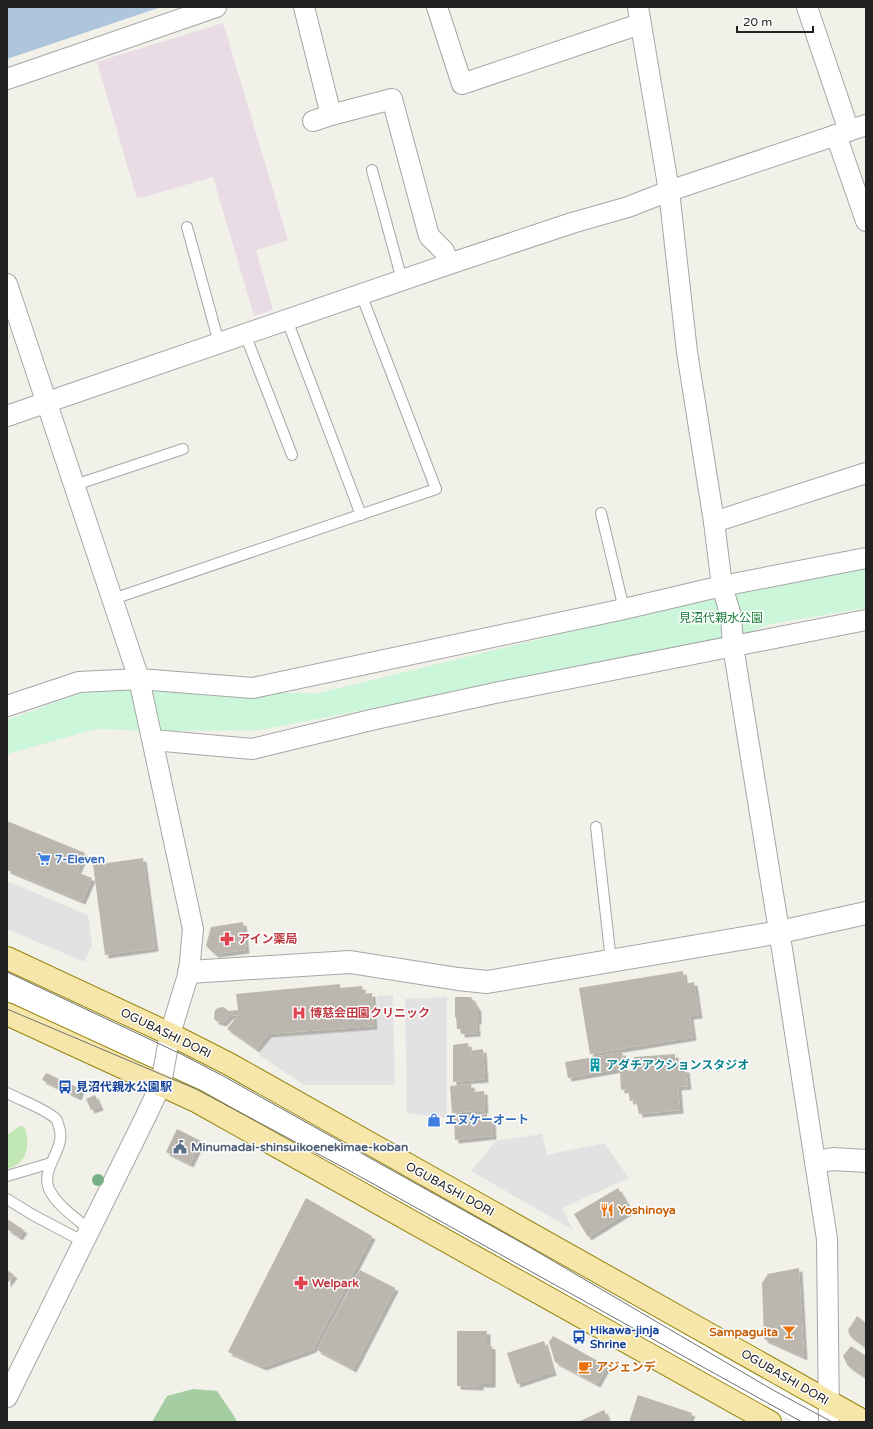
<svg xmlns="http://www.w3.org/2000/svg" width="873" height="1429" font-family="'Varela Round','Noto Sans JP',sans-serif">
  <defs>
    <filter id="shadow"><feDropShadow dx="3.5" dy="3.5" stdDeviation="0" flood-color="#0004"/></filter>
  </defs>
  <rect width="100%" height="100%" fill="#f1f0e9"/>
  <polygon fill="#eadce4" points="223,23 288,240 256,250 273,310 254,316 213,177 137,199 97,62"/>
  <path fill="#c1e7b4" d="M20,1126l4,1c8,17 2,38 -17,42v-34z"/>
  <polygon fill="#a4cda1" points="193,1389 217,1391 234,1416 237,1422 152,1422 167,1396"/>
  <polygon fill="#cbf6d9" points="866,567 866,608 770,624 728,640 260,730 160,731 96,729 7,754 7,720 81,693 103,689 149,685 252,693 319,693 724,594 793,583 849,569"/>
  <g fill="#e2e2e2">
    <polygon points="7,881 88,915 92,945 84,962 7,929"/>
    <polygon points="393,995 395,1085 304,1085 259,1055 270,1038 378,1029 377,996"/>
    <polygon points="447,997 447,1118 407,1113 405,999"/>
    <polygon points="542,1134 547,1155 604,1143 629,1178 562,1208 573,1230 471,1171 496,1141"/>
  </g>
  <polygon fill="#aec6db" points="7,7 161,7 7,59"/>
  <polygon fill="#fff" points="7,968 185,1052 227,1074 533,1245 775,1387 840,1422 794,1422 521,1271 7,1013"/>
  <g fill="#bbb7af" filter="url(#shadow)">
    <polygon points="7,821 85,853 77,872 92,878 82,901 7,870"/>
    <polygon points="143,858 155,948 105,955 93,865"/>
    <polygon points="243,922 246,950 215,954 206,946 211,927"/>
    <polygon points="683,971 685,984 694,982 699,1015 690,1016 693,1037 590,1054 579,988"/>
    <polygon points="340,984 340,988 362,986 363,994 372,993 374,1026 268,1034 256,1049 227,1029 238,1015 229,1016 227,1019 223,1023 216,1021 214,1018 215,1010 218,1008 223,1007 229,1011 238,1010 236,994"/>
    <polygon points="455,997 471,997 478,1009 478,1021 476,1021 477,1033 461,1034 461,1029 457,1029 456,1017 455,1017"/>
    <polygon points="468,1043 469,1051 483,1049 485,1079 453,1082 453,1045"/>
    <polygon points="622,1052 625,1068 568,1078 565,1062"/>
    <polygon points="675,1054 676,1069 686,1069 688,1086 678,1087 680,1110 639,1114 636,1100 630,1101 628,1089 621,1090 620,1072 635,1070 634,1057"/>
    <polygon points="46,1073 81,1089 78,1097 42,1080"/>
    <polygon points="471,1084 472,1092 484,1091 485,1110 452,1113 450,1086"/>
    <polygon points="95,1095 100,1107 91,1110 86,1099"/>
    <polygon points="487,1114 487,1119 492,1118 493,1136 455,1140 454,1118"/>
    <polygon points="177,1129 201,1141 190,1164 166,1152"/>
    <polygon points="618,1188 631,1210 588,1237 574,1214"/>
    <polygon points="306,1198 372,1236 313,1349 263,1367 228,1352"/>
    <polygon points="7,1219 24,1230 19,1237 7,1229"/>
    <polygon points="799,1268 804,1357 764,1339 762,1283 768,1274"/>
    <polygon points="7,1270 14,1275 7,1284"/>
    <polygon points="360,1270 395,1288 353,1369 317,1350"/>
    <polygon points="857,1316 866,1323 866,1348 850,1336 848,1330"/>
    <polygon points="457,1331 487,1331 487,1345 492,1346 492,1384 480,1384 480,1387 457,1386"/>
    <polygon points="553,1336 607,1366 597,1384 555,1362 549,1342"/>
    <polygon points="544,1341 553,1372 517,1384 507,1353"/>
    <polygon points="851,1346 866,1356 866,1378 848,1366 843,1356"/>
    <polygon points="638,1395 692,1413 688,1422 629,1422"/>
    <polygon points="604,1410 609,1422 578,1422"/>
  </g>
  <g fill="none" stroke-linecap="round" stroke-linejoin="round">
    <g stroke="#a6a6a6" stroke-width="12">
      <g id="service">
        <polyline points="372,170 402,280"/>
        <polyline points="187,227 219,343"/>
        <polyline points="287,320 361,515"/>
        <polyline points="245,334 292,455"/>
        <polyline points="75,485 183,449"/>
        <polyline points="601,513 624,609"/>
        <polyline points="113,599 436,489 361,294"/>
        <polyline points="596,827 611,961"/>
        <path d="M7,1093c13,7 39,16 49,26 2,2 2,6 3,8 8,22 -19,40 -10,62 8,17 27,29 41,41"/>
        <polyline points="7,1176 51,1163"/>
        <polyline points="7,1199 33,1215 84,1242"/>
      </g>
    </g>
    <g stroke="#a6a6a6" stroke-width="22">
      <g id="minor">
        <polyline points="304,7 331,115 392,99 429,236 444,251 449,264"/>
        <polyline points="437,7 462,84 640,24"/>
        <polyline points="638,7 669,191 687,352 714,522 722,586 731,616 733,646 785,968 827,1239 829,1422"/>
        <polyline points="807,7 849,131"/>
        <polyline points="7,79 216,7"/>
        <polyline points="313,121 331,115"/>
        <polyline points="836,135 866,221"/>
        <polyline points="7,284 139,679 193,929 189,972 170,1034 161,1084 146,1116 7,1397"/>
        <polyline points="7,416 449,264 572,223 628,207 669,191 866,125"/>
        <polyline points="714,522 866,473"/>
        <polyline points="7,706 79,682 139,679 253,688 624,609 722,586 866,558"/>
        <polyline points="153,740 252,749 371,720 495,693 866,620"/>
      </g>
    </g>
    <g stroke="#a6a6a6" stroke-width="24">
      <g id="tertiary">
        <polyline points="189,972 350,962 458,979 487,982 780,932 866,913"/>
        <polyline points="816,1162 833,1159 866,1161"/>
      </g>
    </g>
    <g stroke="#94860b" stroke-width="24">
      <g id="primary">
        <polyline points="7,958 170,1034 229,1064 865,1422"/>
        <polyline points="7,1014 196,1101 770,1422"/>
      </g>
    </g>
    <use href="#service" stroke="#fff" stroke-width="10"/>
    <use href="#minor" stroke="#fff" stroke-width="20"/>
    <use href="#tertiary" stroke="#fff" stroke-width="22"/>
    <use href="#primary" stroke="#f6e6aa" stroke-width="22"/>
    <g stroke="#707070" stroke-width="1">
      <polyline points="7,972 183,1055 225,1077 531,1248 773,1390 832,1422"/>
      <polyline points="7,1009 196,1089 350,1171 802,1422"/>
    </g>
  </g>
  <circle fill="#77b085" cx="98" cy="1180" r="6"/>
  <defs>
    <g id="supermarket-bare" transform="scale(1.08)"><path d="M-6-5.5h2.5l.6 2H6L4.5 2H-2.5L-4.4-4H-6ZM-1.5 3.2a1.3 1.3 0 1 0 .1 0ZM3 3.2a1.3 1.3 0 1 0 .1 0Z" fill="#3f7fe0" stroke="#fff" stroke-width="2.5" paint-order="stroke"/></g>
    <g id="pharmacy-bare" transform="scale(1.08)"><path d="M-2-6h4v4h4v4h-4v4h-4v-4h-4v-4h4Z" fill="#e0444e" stroke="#fff" stroke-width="2.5" paint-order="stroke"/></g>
    <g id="hospital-bare" transform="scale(1.08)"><path d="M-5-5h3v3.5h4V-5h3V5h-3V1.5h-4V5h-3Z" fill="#e0444e" stroke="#fff" stroke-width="2.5" paint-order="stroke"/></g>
    <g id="building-bare" transform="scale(1.08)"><path d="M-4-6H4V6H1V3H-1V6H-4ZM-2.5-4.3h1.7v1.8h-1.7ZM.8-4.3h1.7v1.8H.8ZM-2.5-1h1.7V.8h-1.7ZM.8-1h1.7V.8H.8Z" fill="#0f9aa8" stroke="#fff" stroke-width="2.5" paint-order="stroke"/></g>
    <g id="bus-bare" transform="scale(1.08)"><path d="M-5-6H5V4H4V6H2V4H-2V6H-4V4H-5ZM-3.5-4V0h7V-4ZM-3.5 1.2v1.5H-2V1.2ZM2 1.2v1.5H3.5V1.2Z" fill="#1a4fb4" stroke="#fff" stroke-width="2.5" paint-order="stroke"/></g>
    <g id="shop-bare" transform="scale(1.08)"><path d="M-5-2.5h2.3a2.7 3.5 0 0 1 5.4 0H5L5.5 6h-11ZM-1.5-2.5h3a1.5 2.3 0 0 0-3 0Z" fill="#3f7fe0" stroke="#fff" stroke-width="2.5" paint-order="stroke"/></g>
    <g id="civic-bare" transform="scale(1.08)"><path d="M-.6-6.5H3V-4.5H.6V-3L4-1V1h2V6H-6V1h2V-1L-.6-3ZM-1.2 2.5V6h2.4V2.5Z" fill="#5c6f8a" stroke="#fff" stroke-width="2.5" paint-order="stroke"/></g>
    <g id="restaurant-bare" transform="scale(1.08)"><path d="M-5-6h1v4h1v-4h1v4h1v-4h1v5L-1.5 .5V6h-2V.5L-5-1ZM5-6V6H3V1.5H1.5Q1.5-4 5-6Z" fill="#e8710a" stroke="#fff" stroke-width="2.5" paint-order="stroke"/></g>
    <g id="bar-bare" transform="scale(1.08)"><path d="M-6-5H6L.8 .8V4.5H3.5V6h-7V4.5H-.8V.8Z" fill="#e8710a" stroke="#fff" stroke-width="2.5" paint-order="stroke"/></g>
    <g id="cafe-bare" transform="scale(1.08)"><path d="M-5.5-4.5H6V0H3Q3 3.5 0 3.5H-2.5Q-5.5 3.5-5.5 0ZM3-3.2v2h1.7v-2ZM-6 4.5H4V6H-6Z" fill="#e8710a" stroke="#fff" stroke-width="2.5" paint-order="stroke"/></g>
  </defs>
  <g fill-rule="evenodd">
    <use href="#supermarket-bare" x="44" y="859"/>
    <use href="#pharmacy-bare" x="227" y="939"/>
    <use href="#hospital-bare" x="299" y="1013"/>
    <use href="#building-bare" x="595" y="1065"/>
    <use href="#bus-bare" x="65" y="1087"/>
    <use href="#shop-bare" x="434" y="1120"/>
    <use href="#civic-bare" x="180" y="1147"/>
    <use href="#restaurant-bare" x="607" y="1210"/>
    <use href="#pharmacy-bare" x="301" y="1283"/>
    <use href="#bar-bare" x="789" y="1332"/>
    <use href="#bus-bare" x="579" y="1337"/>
    <use href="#cafe-bare" x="585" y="1367"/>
  </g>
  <g text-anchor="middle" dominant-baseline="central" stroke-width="3" stroke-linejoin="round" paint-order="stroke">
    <g font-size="12" fill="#147b34" stroke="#fff">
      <text x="721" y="618">見沼代親水公園</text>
    </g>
    <g font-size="12" font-weight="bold" fill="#366cbe" stroke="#fff" text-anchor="start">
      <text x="55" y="859">7-Eleven</text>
      <text x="445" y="1120">エヌケーオート</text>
    </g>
    <g font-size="12" font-weight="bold" fill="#be3a42" stroke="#fff" text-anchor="start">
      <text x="238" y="939">アイン薬局</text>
      <text x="310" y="1013">博慈会田園クリニック</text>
      <text x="312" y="1283">Welpark</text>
    </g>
    <g font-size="12" fill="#222" stroke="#fff">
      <text transform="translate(166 1033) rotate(26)">OGUBASHI DORI</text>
      <text transform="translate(450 1189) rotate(29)">OGUBASHI DORI</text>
      <text transform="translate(785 1377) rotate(30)">OGUBASHI DORI</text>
    </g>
    <g font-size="12" font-weight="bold" fill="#0d838f" stroke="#fff" text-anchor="start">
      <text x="606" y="1065">アダチアクションスタジオ</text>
    </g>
    <g font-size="12" font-weight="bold" fill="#164399" stroke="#fff" text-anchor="start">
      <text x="76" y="1087">見沼代親水公園駅</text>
      <text x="590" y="1330">Hikawa-jinja<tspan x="590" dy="14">Shrine</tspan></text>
    </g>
    <g font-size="12" font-weight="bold" fill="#4e5e75" stroke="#fff" text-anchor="start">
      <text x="191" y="1147">Minumadai-shinsuikoenekimae-koban</text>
    </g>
    <g font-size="12" font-weight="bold" fill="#c56008" stroke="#fff" text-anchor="start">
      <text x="618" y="1210">Yoshinoya</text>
      <text x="778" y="1332" text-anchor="end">Sampaguita</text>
      <text x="596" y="1367">アジェンデ</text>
    </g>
  </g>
  <rect width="873" height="1429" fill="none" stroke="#222222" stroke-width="16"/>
  <path d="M737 26v6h76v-6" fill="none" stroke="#222222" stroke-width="2"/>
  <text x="743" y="26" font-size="12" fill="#222222" stroke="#ffffff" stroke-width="3" paint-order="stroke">20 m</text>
</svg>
